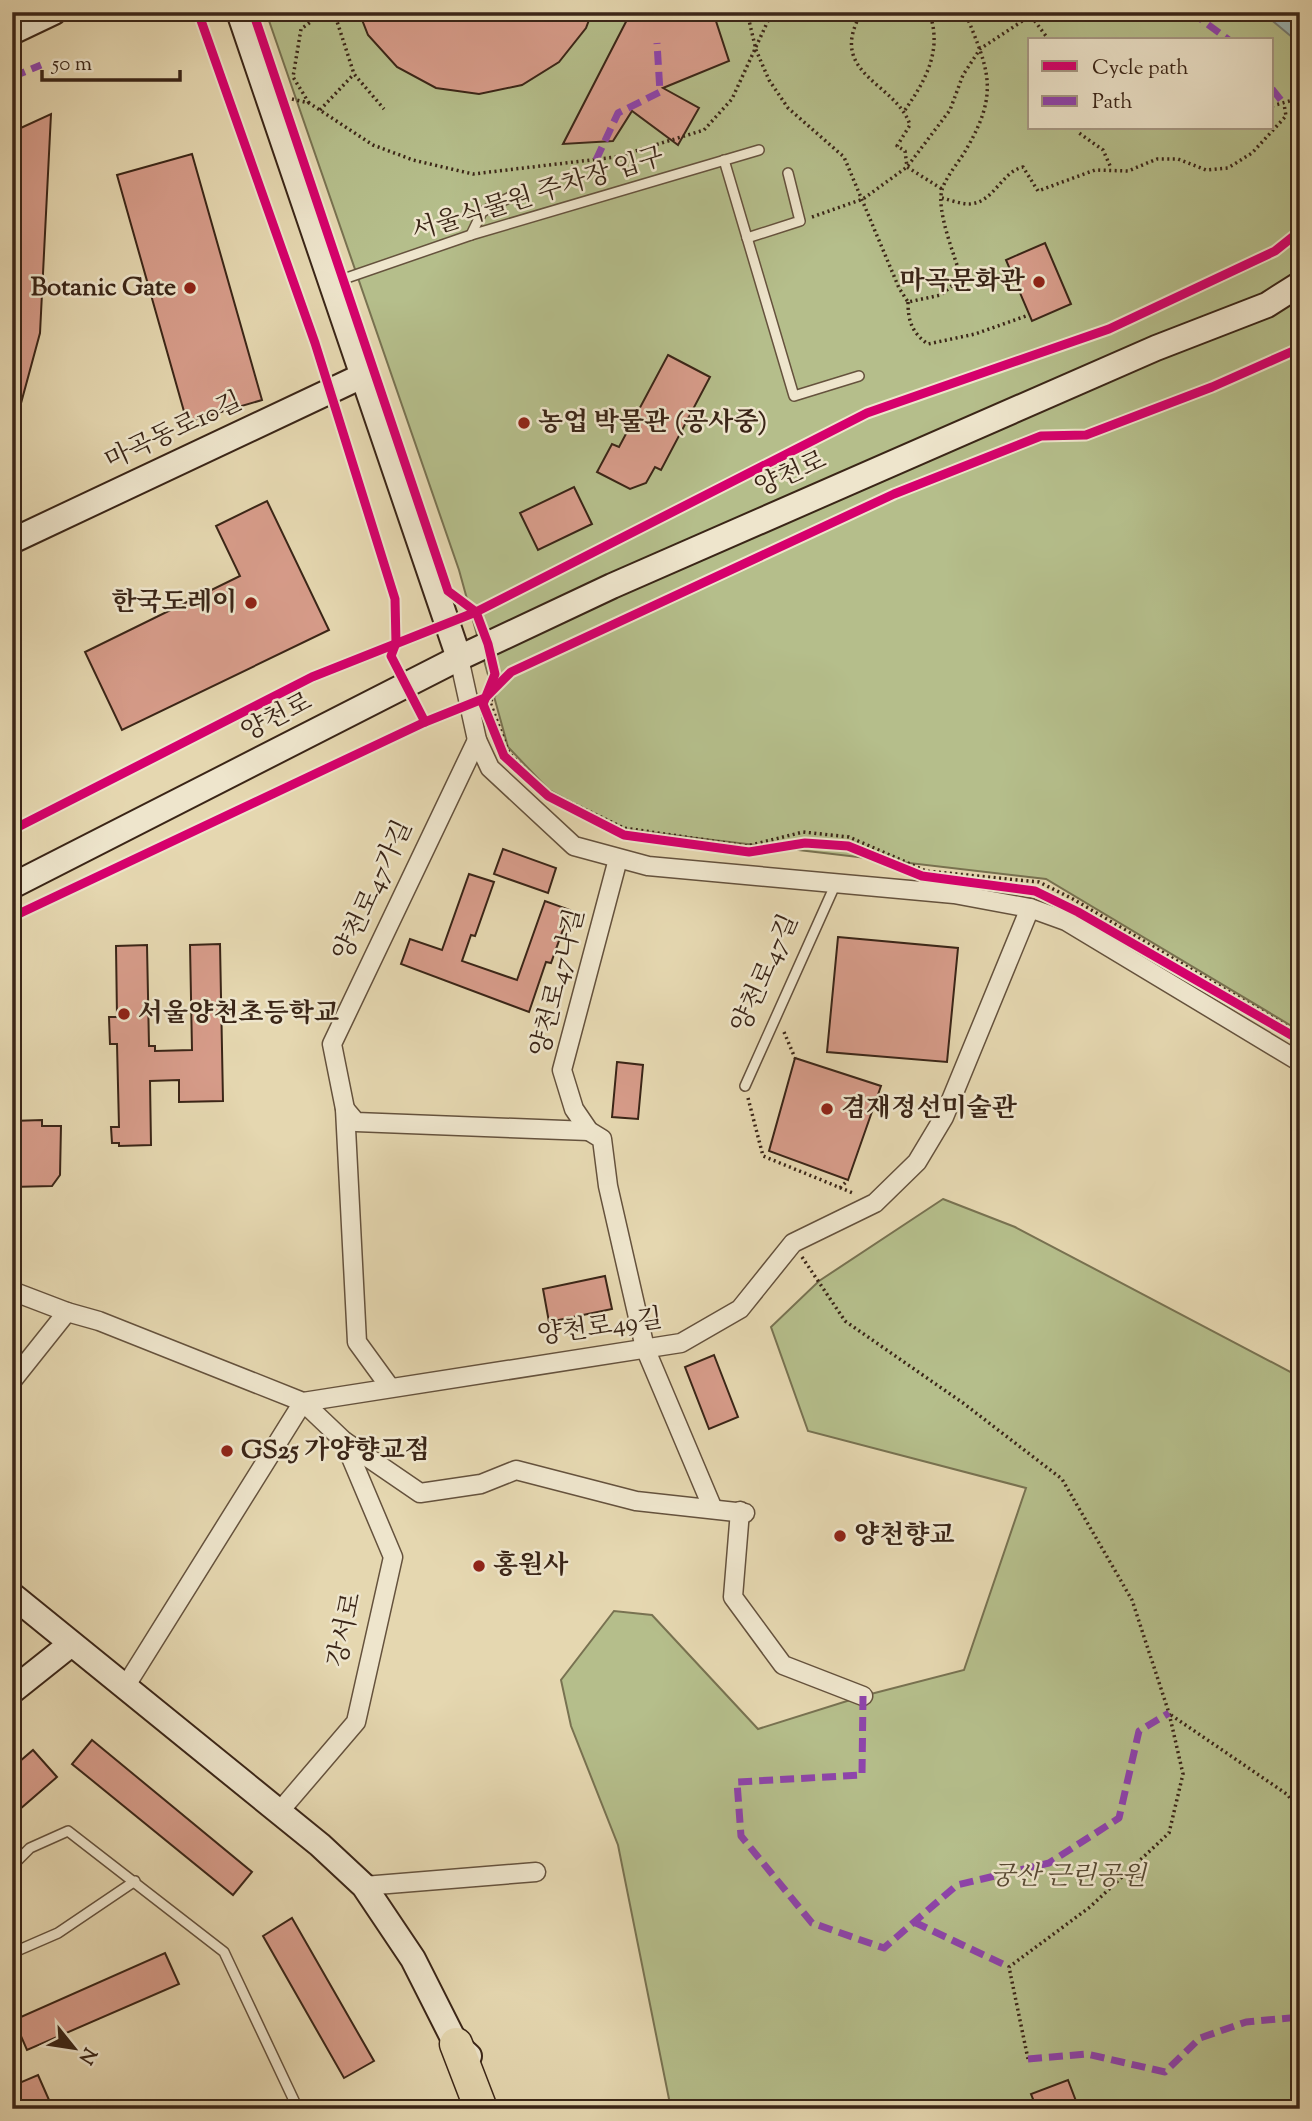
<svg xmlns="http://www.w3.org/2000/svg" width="1312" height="2121" font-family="'Sorts Mill Goudy','Noto Serif KR',serif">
  <rect width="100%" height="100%" fill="#e5d7b0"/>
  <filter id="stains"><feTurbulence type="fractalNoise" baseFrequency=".00286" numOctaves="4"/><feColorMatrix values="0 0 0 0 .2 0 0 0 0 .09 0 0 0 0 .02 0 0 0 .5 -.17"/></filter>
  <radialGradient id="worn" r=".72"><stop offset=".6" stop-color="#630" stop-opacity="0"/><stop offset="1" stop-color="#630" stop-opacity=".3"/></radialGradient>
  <g fill="#b5be8b" stroke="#787251" stroke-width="2" fill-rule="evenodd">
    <path d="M266,12h1034v1019l-254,-152 -426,-50 -71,-39 -41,-43 -49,-177zM1030,40h242v88h-242z"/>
    <polygon points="943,1199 1015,1227 1300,1377 1300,2109 671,2109 618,1845 571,1726 561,1680 614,1611 652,1615 758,1729 863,1696 964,1670 1026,1488 808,1431 771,1327 819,1281"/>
  </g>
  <polygon fill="#9bb7b7" stroke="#747d77" stroke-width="2" points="1262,12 1300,12 1300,36 1293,38"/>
  <g fill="#d79c8a" stroke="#3a2517" stroke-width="2">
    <polygon points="359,12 592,12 586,28 559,62 522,85 479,94 436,88 397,67 368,35"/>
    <polygon points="631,12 713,12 729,61 663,88 699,108 678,145 632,111 613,141 563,144"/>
    <polygon points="51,114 40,333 17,418 12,418 12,132"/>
    <polygon points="192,154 262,400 187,422 117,175"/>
    <polygon points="1045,243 1071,304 1032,321 1006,260"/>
    <polygon points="668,355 710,377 661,470 655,467 646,483 630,489 597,472 612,444 619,447"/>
    <polygon points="574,487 592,524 538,550 520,513"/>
    <polygon points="267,501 329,630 122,730 85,652 240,576 216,526"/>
    <polygon points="503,849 556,868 548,893 494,874"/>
    <polygon points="469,874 494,882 475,936 471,935 462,961 517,980 545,901 570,910 551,963 546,962 529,1012 401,964 410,939 442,950"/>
    <polygon points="838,937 958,948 947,1062 827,1052"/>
    <polygon points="220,944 223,1101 179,1102 179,1080 150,1081 151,1145 119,1146 119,1143 112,1143 111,1127 119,1127 117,1044 110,1044 109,1017 117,1017 116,946 147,945 149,1046 155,1046 155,1051 192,1050 190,945"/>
    <polygon points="795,1058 881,1086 848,1180 769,1151"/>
    <polygon points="617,1062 643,1065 638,1119 612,1117"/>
    <polygon points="42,1120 42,1126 61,1126 60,1175 52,1186 12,1187 12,1121"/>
    <polygon points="605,1276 612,1309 549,1322 543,1289"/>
    <polygon points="714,1355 738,1417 709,1429 685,1367"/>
    <polygon points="92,1740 252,1872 233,1895 72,1764"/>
    <polygon points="33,1750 57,1777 12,1816 12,1768"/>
    <polygon points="292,1918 374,2061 344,2078 263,1936"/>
    <polygon points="165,1953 179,1984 27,2050 14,2020"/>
    <polygon points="38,2075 53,2109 15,2109 12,2086"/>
    <polygon points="1068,2080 1079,2109 1037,2109 1031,2094"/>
  </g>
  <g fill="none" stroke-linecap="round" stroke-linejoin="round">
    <g stroke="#65523d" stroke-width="12">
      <g id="lane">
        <polyline points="724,160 794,396 859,376"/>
        <polyline points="471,235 482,212 514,195"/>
        <polyline points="747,238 800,221 788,173"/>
        <polyline points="332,283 471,235 759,150"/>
        <polyline points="745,1086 836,883"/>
        <polyline points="12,1866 30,1848 68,1831 224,1952 298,2109"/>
        <polyline points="12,1953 58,1933 135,1881"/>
      </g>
    </g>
    <g stroke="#65523d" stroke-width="21">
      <g id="street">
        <polyline points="459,658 477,740 490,768 574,846 648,866 954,894 1030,908 1066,921 1300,1062"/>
        <polyline points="618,859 562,1070 574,1109 589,1131 602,1139 608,1186 645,1348 713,1509"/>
        <polyline points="345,1109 356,1122 589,1131"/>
        <polyline points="12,1291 67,1312 99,1321 303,1402 681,1343 740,1309 793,1243 875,1203 917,1162 944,1117 1030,908"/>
        <polyline points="12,1381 67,1312"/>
        <polyline points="389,1386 357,1342 345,1109 332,1044 477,740"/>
        <polyline points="740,1511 733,1597 783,1665 863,1696"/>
        <polyline points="125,1687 303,1402 344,1441 420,1493 481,1484 516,1470 636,1501 745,1513"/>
        <polyline points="279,1812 356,1722 393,1557 344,1441"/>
        <polyline points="364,1886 536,1872"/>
      </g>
    </g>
    <g stroke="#3a2517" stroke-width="28">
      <g id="secondary">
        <polyline points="239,12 459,658"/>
        <polyline points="12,32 54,12"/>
        <polyline points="12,541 362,376"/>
        <polyline points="12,886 459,658 612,586 1156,348 1267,305 1300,284"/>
        <polyline points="12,1595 320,1845 364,1886 413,1959 456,2044 469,2056"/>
        <polyline points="12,1691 71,1644"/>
      </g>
    </g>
    <g stroke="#3a2517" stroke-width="35">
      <polyline id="highway" points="456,2044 481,2109"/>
    </g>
    <g stroke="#3a2517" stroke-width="3.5" stroke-dasharray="2 3.5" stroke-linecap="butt">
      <polyline points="334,12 354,74 384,109"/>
      <path d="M747,12l9,38 13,30 19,28 56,49 55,131 9,14 33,-7 20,-17c-6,-22 -25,-67 -19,-88 4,-14 18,-29 25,-42 33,-57 21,-79 -2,-136"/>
      <path d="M862,12c-37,62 34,70 48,113l-13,21 8,5 2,16 35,22"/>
      <polyline points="1028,12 1049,40"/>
      <polyline points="292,99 309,103 373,145 413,160 473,174 616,157 704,130 732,99 772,12"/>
      <polyline points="309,103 293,77 301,29 324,12"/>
      <polyline points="1272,106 1300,98"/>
      <polyline points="320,110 354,74"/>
      <path d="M905,110c21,-30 38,-61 24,-98"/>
      <polyline points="1079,128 1079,133 1103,150 1111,168"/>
      <path d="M942,198c8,2 19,6 27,6 25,-1 32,-32 54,-37l15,24 57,-21 33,1 29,-12h21l28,11 22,-2 24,-15 34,-37 -2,-12"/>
      <polyline points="812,217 863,199 907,167 950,110 963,75 980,49 1036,12"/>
      <path d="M908,302c0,19 4,31 20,42l47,-10 51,-18"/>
      <polyline points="511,672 490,702 509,753 549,792 624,828 747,846 803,832 849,837 926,871 1039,882 1073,899 1300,1034"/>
      <polyline points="784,1032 795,1058"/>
      <polyline points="748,1098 763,1156 853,1193"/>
      <polyline points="840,1188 848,1180"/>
      <polyline points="802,1257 845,1321 963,1403 1062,1479 1132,1600 1169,1713 1183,1774 1169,1833 1090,1907 1009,1967 1028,2059"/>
      <polyline points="1171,1715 1288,1795 1300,1814"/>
    </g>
    <use href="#lane" stroke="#eee5cc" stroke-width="9"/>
    <use href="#street" stroke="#eee5cc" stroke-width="18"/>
    <use href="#secondary" stroke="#eee5cc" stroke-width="24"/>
    <use href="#highway" stroke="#e5d7b0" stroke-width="32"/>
    <g stroke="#8e44ad" stroke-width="7" stroke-dasharray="14 7" stroke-linecap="butt">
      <polyline points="1191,12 1229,40"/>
      <polyline points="12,77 41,65"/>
      <polyline points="1272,89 1284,104"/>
      <polyline points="596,160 618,113 660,92 657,43"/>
      <polyline points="863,1696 862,1775 737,1782 741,1836 812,1923 884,1948 957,1885 1049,1863 1119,1818 1139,1731 1169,1713"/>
      <polyline points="914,1922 1009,1967"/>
      <polyline points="1028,2059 1087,2054 1165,2072 1200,2038 1246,2022 1300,2017"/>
    </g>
    <g stroke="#eee5cc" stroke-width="13">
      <g id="cycleway">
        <polyline points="198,12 315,343 395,599 396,643 391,656 425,722"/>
        <polyline points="253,12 448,591 476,612 488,644 495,674 483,704 504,756 548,796 624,835 749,852 805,843 848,846 922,876 1035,891 1078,912 1300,1040"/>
        <polyline points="12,830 312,677 476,612 867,413 1109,329 1275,251 1300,231"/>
        <polyline points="12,917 425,722 485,698 511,672 894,494 1041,436 1086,435 1212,387 1300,348"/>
      </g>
    </g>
    <use href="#cycleway" stroke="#d6006c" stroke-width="9"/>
  </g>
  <g fill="#8f2418" stroke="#eee5cc" stroke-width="2.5">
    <circle cx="1039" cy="282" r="7"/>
    <circle cx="190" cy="288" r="7"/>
    <circle cx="524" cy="423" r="7"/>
    <circle cx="251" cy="603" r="7"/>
    <circle cx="124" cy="1014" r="7"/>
    <circle cx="827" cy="1109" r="7"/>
    <circle cx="227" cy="1451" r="7"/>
    <circle cx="840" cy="1536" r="7"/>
    <circle cx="479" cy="1566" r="7"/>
  </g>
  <g text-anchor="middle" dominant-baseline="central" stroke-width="5" stroke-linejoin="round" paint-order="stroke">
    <g font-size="26" fill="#3a2517" stroke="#eee5cc">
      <text transform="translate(538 195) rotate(-17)">서울식물원 주차장 입구</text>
      <text transform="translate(174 432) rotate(-25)">마곡동로10길</text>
      <text transform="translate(791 475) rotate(-24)">양천로</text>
      <text transform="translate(277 718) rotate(-27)">양천로</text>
      <text transform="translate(374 891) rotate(-65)">양천로47가길</text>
      <text transform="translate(766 974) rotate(-66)">양천로47길</text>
      <text transform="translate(559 983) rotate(-76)">양천로47나길</text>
      <text transform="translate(600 1328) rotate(-8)">양천로49길</text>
      <text transform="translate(346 1630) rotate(-78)">강서로</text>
    </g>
    <g font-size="26" font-weight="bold" fill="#3a2517" stroke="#eee5cc" text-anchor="start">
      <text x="1025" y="282" text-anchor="end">마곡문화관</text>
      <text x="176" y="288" text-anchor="end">Botanic Gate</text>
      <text x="538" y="423">농업 박물관 (공사중)</text>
      <text x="237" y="603" text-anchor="end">한국도레이</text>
      <text x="138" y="1014">서울양천초등학교</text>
      <text x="841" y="1109">겸재정선미술관</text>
      <text x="241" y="1451">GS25 가양향교점</text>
      <text x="854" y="1536">양천향교</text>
      <text x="493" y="1566">홍원사</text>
    </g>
    <g font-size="26" font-style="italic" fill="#594b34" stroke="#eee5cc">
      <text x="1068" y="1877">궁산 근린공원</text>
    </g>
  </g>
  <rect width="1312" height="2121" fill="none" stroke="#e5d7b0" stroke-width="42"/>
  <rect x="14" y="14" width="1284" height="2093" fill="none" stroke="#3a2517" stroke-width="3.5"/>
  <rect x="21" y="21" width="1270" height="2079" fill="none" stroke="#3a2517" stroke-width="2"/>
  <rect x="1028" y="38" width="245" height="91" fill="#eee5cc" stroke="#a69884" stroke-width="2"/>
  <rect x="1042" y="61" width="35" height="10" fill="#d6006c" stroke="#a69884" stroke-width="2"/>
  <text x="1092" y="74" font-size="21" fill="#3a2517">Cycle path</text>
  <rect x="1042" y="96" width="35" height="10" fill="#8e44ad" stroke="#a69884" stroke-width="2"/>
  <text x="1092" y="108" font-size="21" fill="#3a2517">Path</text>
  <g transform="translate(74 2048) rotate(120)" stroke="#eee5cc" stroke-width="5" paint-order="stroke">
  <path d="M0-5L12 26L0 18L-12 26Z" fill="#3a2517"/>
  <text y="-10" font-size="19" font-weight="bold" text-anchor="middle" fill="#3a2517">N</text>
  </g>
  <path d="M42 70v10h138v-10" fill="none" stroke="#3a2517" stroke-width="3.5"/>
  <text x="52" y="70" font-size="21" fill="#3a2517" stroke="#eee5cc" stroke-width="5" paint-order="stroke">50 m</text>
  <rect width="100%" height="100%" filter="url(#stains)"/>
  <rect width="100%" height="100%" fill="url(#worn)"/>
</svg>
